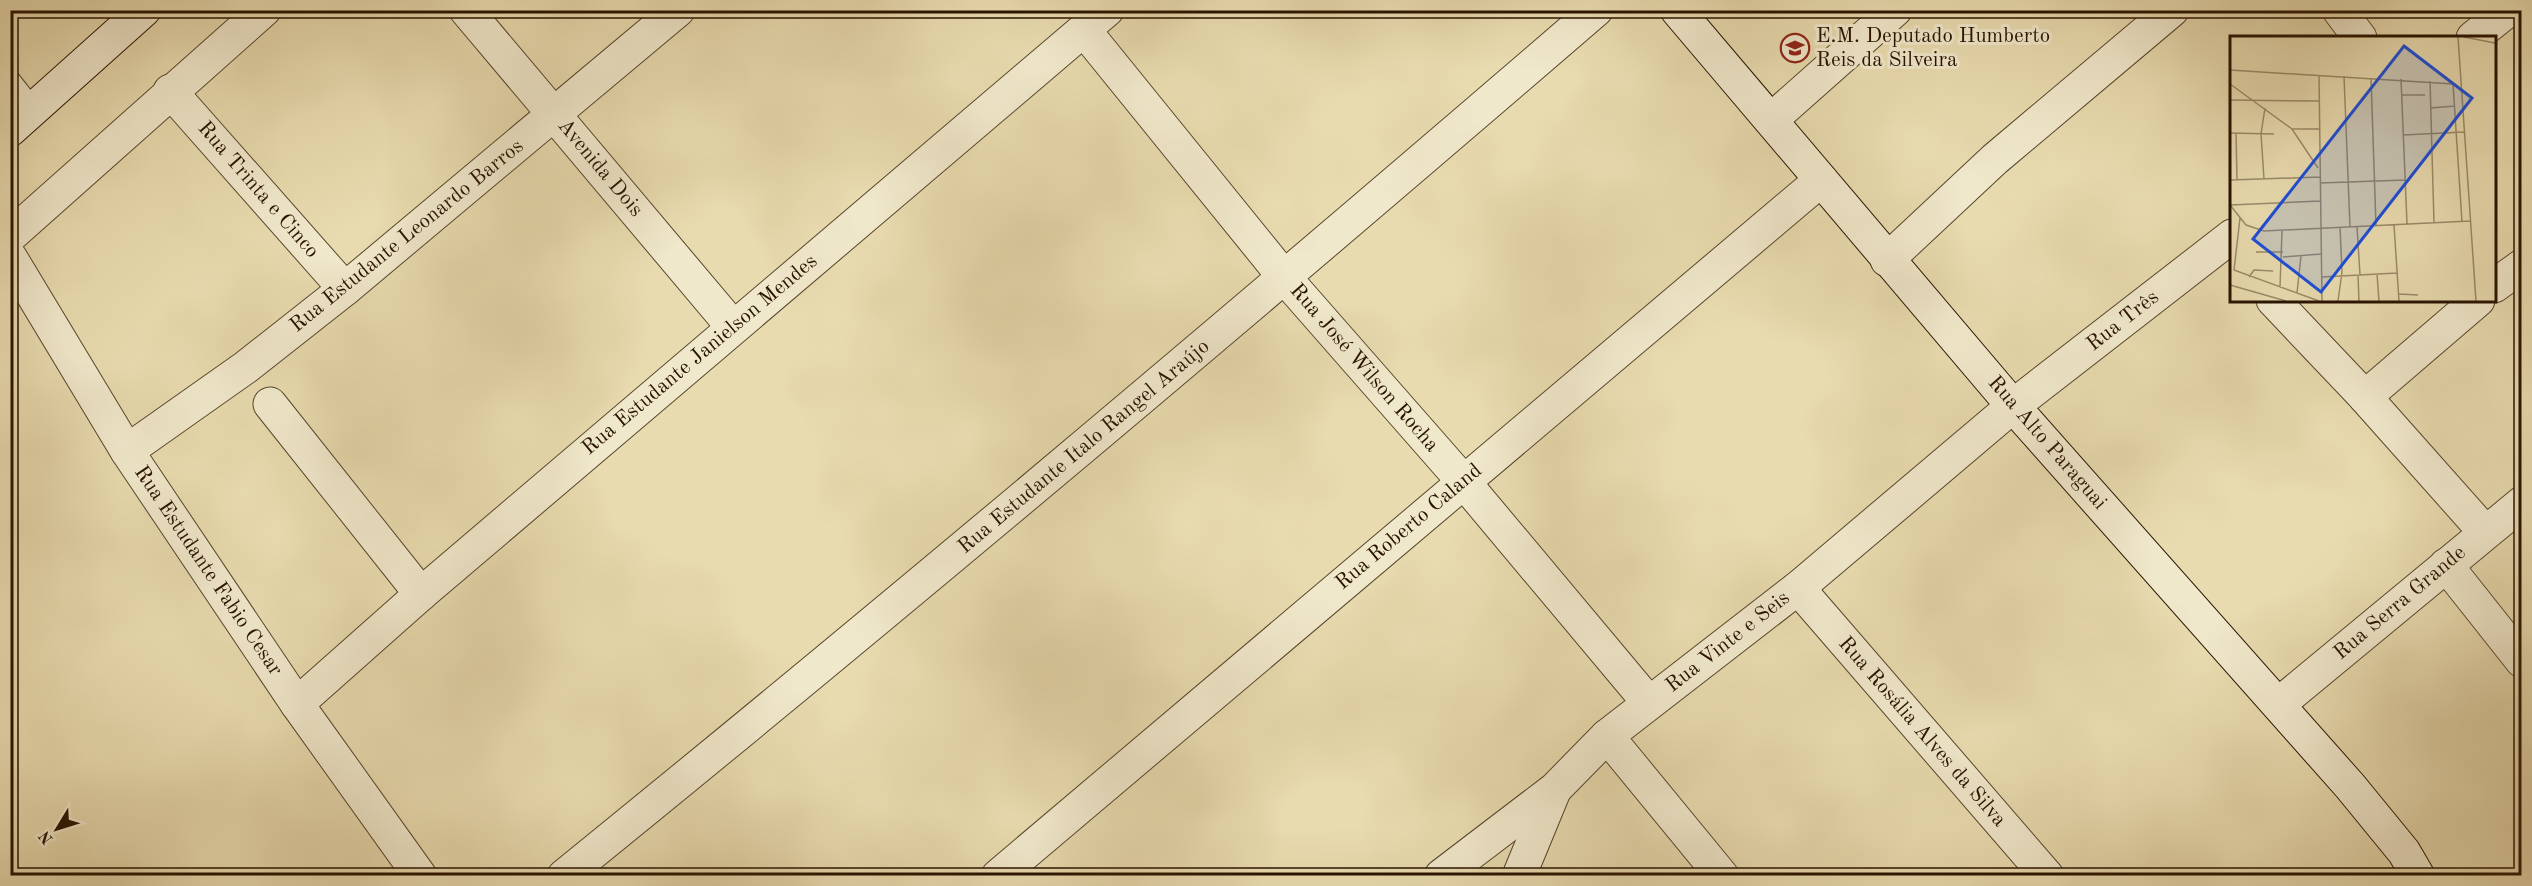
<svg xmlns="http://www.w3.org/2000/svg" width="2532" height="886" font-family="'Old Standard TT',serif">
  <rect width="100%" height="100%" fill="#e8dbaf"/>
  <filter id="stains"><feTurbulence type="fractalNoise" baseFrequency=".00333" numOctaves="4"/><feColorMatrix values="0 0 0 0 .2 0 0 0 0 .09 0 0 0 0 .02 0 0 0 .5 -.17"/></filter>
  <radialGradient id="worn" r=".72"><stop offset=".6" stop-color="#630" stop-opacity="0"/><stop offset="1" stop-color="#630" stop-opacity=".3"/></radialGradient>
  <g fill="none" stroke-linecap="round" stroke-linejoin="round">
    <g stroke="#58452c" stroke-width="23">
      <polyline id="lane" points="10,81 33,110"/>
    </g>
    <g stroke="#58452c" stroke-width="35">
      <g id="street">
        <polyline points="466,10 733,327"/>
        <polyline points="2339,10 2360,38"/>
        <polyline points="1084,30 1285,278 1463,481 1649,703"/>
        <polyline points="2473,38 2508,10"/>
        <polyline points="170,91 345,289"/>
        <polyline points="1771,120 1895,10"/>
        <polyline points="10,236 264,10"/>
        <polyline points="10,257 127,451 297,704 420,876"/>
        <polyline points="1887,260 1995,159 2172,10"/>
        <polyline points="2494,286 2522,266"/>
        <polyline points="2273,300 2365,397 2485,532"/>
        <polyline points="2365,397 2478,300"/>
        <polyline points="270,404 421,594"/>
        <polyline points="127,451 246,367 345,289 678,10"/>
        <polyline points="2446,565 2522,661"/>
        <polyline points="1798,588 2047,876"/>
        <polyline points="297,704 421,594 1107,10"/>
        <polyline points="2279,704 2522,503"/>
        <polyline points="1607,736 1722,876"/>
        <path d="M564,876c349,-283 692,-573 1032,-866"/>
        <polyline points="998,876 1821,180"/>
        <polyline points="1441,876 1555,789 1607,736 1798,588 2013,406 2232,236"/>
        <polyline points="1519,876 1554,791"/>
      </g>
    </g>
    <g stroke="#281300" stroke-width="35">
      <g id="secondary">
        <polyline points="1677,10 2013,406 2350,786 2404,852 2418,876"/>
        <polyline points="10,130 144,10"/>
      </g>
    </g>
    <use href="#lane" stroke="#f0e8cb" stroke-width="21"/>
    <use href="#street" stroke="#f0e8cb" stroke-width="33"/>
    <use href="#secondary" stroke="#f0e8cb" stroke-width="33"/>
  </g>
  <defs>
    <g id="school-ring" transform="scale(1.5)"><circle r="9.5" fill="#f0e8cb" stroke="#8f2418" stroke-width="1.5"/><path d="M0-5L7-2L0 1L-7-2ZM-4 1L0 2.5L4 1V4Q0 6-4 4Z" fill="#8f2418"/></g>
  </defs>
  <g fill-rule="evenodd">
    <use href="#school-ring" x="1795" y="48"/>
  </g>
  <g text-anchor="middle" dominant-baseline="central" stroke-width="6" stroke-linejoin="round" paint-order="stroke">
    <g font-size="21" fill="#281300" stroke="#f0e8cb" text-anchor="start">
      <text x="1816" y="36">E.M. Deputado Humberto<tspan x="1816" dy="24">Reis da Silveira</tspan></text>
    </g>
    <g font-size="21" fill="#281300" stroke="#f0e8cb">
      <text transform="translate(600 168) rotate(50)">Avenida Dois</text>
      <text transform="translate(258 190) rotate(49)">Rua Trinta e Cinco</text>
      <text transform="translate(407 236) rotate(-39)">Rua Estudante Leonardo Barros</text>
      <text transform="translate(2123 321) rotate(-38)">Rua Três</text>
      <text transform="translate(700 355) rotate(-40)">Rua Estudante Janielson Mendes</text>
      <text transform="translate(1364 368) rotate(49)">Rua José Wilson Rocha</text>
      <text transform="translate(2047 443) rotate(49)">Rua Alto Paraguai</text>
      <text transform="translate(1084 447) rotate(-40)">Rua Estudante Italo Rangel Araújo</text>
      <text transform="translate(1409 527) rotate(-40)">Rua Roberto Caland</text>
      <text transform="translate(208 571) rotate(56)">Rua Estudante Fabio Cesar</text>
      <text transform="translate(2400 603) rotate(-40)">Rua Serra Grande</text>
      <text transform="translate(1728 642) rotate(-38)">Rua Vinte e Seis</text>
      <text transform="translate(1922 732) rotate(49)">Rua Rosália Alves da Silva</text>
    </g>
  </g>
  <g transform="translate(2230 36)">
    <rect width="266" height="266" fill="#e8dbaf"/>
    <path fill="none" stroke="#9b8b69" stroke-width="1.5" d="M228,1l18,264M234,1l31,6M0,34l223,14 9,138M89,39l3,226M114,40l6,151M141,42l5,148M171,43l6,145M200,45l4,142M0,48l62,45 26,39M172,59h23M0,64l89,1M200,72l25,-2M62,93h28M0,97l44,1M6,97l1,47M173,99l61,-3M34,143l-3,-45 4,-26M0,144l90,-3M90,147l85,-3M0,169l16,20 18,6 206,-10M0,169l90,-4M10,182l-6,52 85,31M164,189l5,76M127,191l3,48M26,216h27M53,221l38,-3M147,238l2,27M128,239l1,26M19,241l5,-7 19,1M92,241l75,-4M0,249l56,16M50,251l2,-56M67,257l4,-37M169,258l19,1M108,265l4,-29 -2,-45"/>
    <path fill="#1d4ed8" fill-opacity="0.15" stroke="#1d4ed8" stroke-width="3" d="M174,10l68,52 -151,194 -68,-53z"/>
    <rect width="266" height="266" fill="none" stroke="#281300" stroke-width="3"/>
  </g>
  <rect width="2532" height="886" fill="none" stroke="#e8dbaf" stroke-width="36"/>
  <rect x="12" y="12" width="2508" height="862" fill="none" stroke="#281300" stroke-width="3"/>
  <rect x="18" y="18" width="2496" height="850" fill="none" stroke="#281300" stroke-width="1.5"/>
  <g transform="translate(57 829) rotate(232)" stroke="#f0e8cb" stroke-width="4.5" paint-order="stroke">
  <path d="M0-4.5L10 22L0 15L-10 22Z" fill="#281300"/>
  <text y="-9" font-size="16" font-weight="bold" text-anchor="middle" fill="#281300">N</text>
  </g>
  <rect width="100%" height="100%" filter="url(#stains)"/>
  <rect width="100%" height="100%" fill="url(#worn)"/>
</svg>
